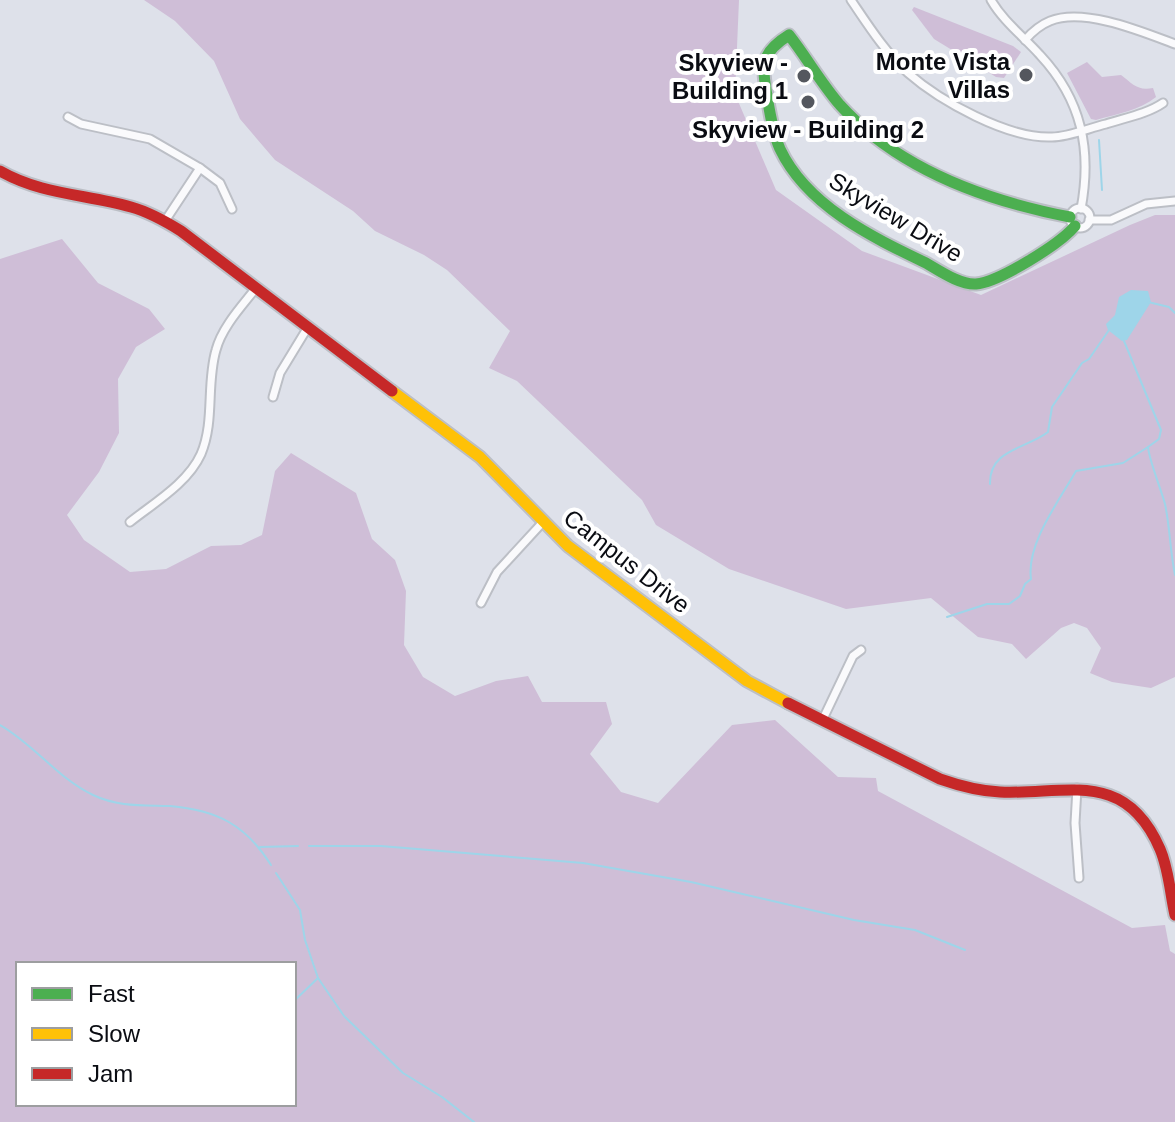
<svg xmlns="http://www.w3.org/2000/svg" width="1175" height="1122" font-family="Arial,sans-serif">
  <rect width="100%" height="100%" fill="#dee1ea"/>
  <g fill="#cfbed7" fill-rule="evenodd">
    <polygon points="144,0 739,0 735,94 776,190 862,251 981,295 1130,225 1155,215 1175,215 1175,677 1151,688 1112,682 1090,673 1101,648 1087,628 1074,623 1061,628 1026,659 1012,644 978,637 931,598 846,609 729,569 656,525 642,500 517,381 489,368 510,331 447,270 424,255 375,231 353,211 275,160 240,119 214,61 175,21"/>
    <polygon points="914,7 1013,46 1021,52 1004,78 996,77 934,39 912,10"/>
    <path d="M1087,62l15,15 19,-2c12,9 16,16 32,13l3,9c-16,13 -39,17 -60,23l-5,-1 -24,-46z"/>
    <path d="M62,239l36,44 51,26 16,20 -29,18 -18,32 1,54 -20,39 -32,43 17,25 46,32 36,-3 45,-23 30,-1 21,-10 13,-64 16,-18 65,40 16,46 23,21 11,31 -2,54 19,32 32,19 41,-15 32,-5 14,26h64l6,22 -22,30 31,38 37,11 74,-78 43,-5 63,57 38,1 2,13 254,137 33,-3 5,26 5,3v168h-1175v-863zM18,964h276v140h-276z"/>
  </g>
  <polygon fill="#9ed5e9" points="1131,290 1148,291 1151,302 1127,340 1122,341 1108,330 1106,324 1115,315 1119,297"/>
  <g fill="none" stroke-linecap="round" stroke-linejoin="round">
    <g stroke="#9ed5e9" stroke-width="2">
      <polyline points="1099,140 1102,190"/>
      <polyline points="1148,302 1169,307 1175,313"/>
      <path d="M1124,341l37,89 -2,9 -11,8c1,13 13,42 17,57 5,23 5,47 10,71"/>
      <path d="M990,484c-1,-35 36,-35 58,-52l4,-25 30,-44 7,-4 20,-29"/>
      <path d="M947,617l40,-13h22l11,-8 5,-12 6,-5c-5,-35 28,-78 45,-108l47,-8 25,-16"/>
      <path d="M0,725c34,19 57,53 93,70 25,12 50,10 77,11 47,4 76,19 101,59"/>
      <polyline points="309,846 381,846 583,863 691,882 854,920 915,930 965,950"/>
      <polyline points="260,847 298,846"/>
      <polyline points="276,873 300,910 305,940 318,978 344,1016 403,1073 442,1097 474,1122"/>
      <polyline points="294,1001 318,978"/>
    </g>
    <g stroke="#bcbfc6" stroke-width="11">
      <g id="street">
        <path d="M851,0c17,25 34,52 57,73 32,28 100,66 144,64 17,0 37,-9 54,-13 18,-6 41,-10 57,-21"/>
        <path d="M991,0c12,21 33,37 49,55 42,45 52,95 41,154"/>
        <path d="M1025,40c7,-8 15,-15 25,-19 34,-14 93,11 125,23"/>
        <polyline points="68,117 81,124 150,139 200,168 165,221"/>
        <polyline points="200,168 220,183 232,209"/>
        <circle cx="1080" cy="218" r="10"/>
        <polyline points="1089,220 1111,220 1146,204 1175,201"/>
        <polyline points="273,397 280,373 308,327"/>
        <path d="M130,522c24,-19 58,-39 71,-68 14,-33 5,-70 15,-104 6,-23 26,-44 40,-62"/>
        <polyline points="481,603 497,572 543,522"/>
        <polyline points="822,721 853,656 861,650"/>
        <polyline points="1077,788 1075,823 1079,878"/>
      </g>
    </g>
    <g stroke="#bcbfc6" stroke-width="15">
      <path id="fast" d="M1070,217c-83,-16 -172,-48 -230,-112 -19,-22 -33,-47 -51,-70 -29,18 -27,30 -22,61 3,18 6,37 13,53 27,57 92,88 146,114 14,8 34,22 50,21 23,-2 84,-40 99,-58"/>
    </g>
    <g stroke="#bcbfc6" stroke-width="15">
      <polyline id="slow" points="392,391 480,457 568,546 747,681 788,703"/>
    </g>
    <g stroke="#bcbfc6" stroke-width="15">
      <g id="jam">
        <path d="M0,171c42,24 86,23 131,36 18,5 34,14 50,24l211,160"/>
        <path d="M788,703l152,76c20,7 39,12 60,13 66,3 125,-24 160,57 9,21 10,44 15,66"/>
      </g>
    </g>
    <use href="#street" stroke="#fafafc" stroke-width="7"/>
    <use href="#fast" stroke="#4caf50" stroke-width="11"/>
    <use href="#slow" stroke="#ffc107" stroke-width="11"/>
    <use href="#jam" stroke="#c62828" stroke-width="11"/>
  </g>
  <g fill="#54575e" stroke="#fff" stroke-width="3">
    <circle cx="1026" cy="75" r="8"/>
    <circle cx="804" cy="76" r="8"/>
    <circle cx="808" cy="102" r="8"/>
  </g>
  <g text-anchor="middle" dominant-baseline="central" stroke-width="8" stroke-linejoin="round" paint-order="stroke">
    <g font-size="24" font-weight="bold" fill="#0a0c12" stroke="#fff" text-anchor="end">
      <text x="1010" y="61">Monte Vista<tspan x="1010" dy="28">Villas</tspan></text>
      <text x="788" y="62">Skyview -<tspan x="788" dy="28">Building 1</tspan></text>
      <text x="808" y="129" text-anchor="middle">Skyview - Building 2</text>
    </g>
    <g font-size="24" fill="#0a0c12" stroke="#fff">
      <text transform="translate(896 217) rotate(31)">Skyview Drive</text>
      <text transform="translate(627 561) rotate(38)">Campus Drive</text>
    </g>
  </g>
  <rect x="16" y="962" width="280" height="144" fill="#ffffff" stroke="#9d9ea0" stroke-width="2"/>
  <rect x="32" y="988" width="40" height="12" fill="#4caf50" stroke="#9d9ea0" stroke-width="2"/>
  <text x="88" y="1002" font-size="24" fill="#0a0c12">Fast</text>
  <rect x="32" y="1028" width="40" height="12" fill="#ffc107" stroke="#9d9ea0" stroke-width="2"/>
  <text x="88" y="1042" font-size="24" fill="#0a0c12">Slow</text>
  <rect x="32" y="1068" width="40" height="12" fill="#c62828" stroke="#9d9ea0" stroke-width="2"/>
  <text x="88" y="1082" font-size="24" fill="#0a0c12">Jam</text>
</svg>
